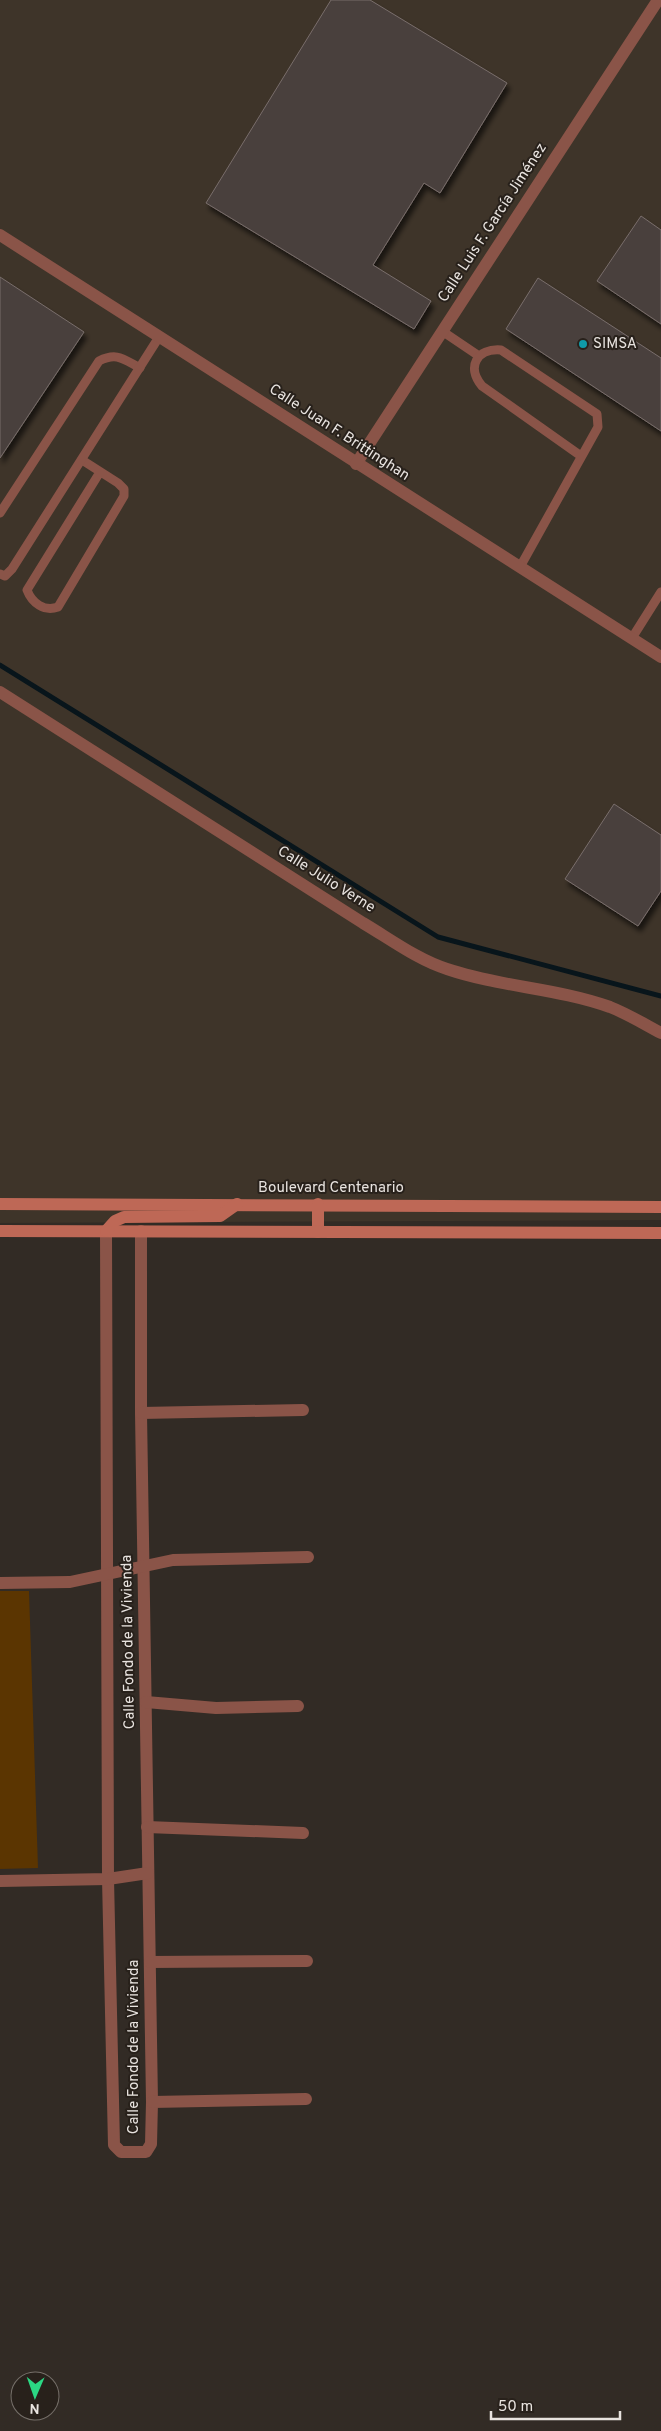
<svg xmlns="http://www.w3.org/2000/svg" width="661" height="2431" font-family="Overpass,sans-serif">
  <defs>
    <filter id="shadow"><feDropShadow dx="3" dy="5.5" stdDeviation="2.5" flood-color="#0009"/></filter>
  </defs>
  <rect width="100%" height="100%" fill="#322b25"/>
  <polygon fill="#3e3429" points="0,0 661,0 661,1220 0,1223"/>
  <polygon fill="#5b3501" points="0,1591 29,1591 38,1868 0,1869"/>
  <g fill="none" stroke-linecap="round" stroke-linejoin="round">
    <polyline stroke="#08151b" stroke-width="5" points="0,665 438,937 661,996"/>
  </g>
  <g fill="#493f3d" stroke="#796e6b" filter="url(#shadow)">
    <polygon points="331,0 370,0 507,83 440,193 424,183 373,265 431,301 414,329 206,203"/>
    <polygon points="641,216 661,230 661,324 597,281"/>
    <polygon points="0,277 84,332 0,458"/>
    <polygon points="538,278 661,358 661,431 506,329"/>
    <polygon points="614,804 661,835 661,891 638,926 565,879"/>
  </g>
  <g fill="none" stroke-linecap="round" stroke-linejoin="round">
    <g stroke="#8a5448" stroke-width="9">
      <polyline points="442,331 479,356"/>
      <path d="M82,460l36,23 6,6v7l-66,111c-14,5 -26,-4 -31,-17l73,-118"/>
      <path d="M0,513l99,-152c18,-9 24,-2 41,7"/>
      <path d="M520,567l78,-140 -1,-13 -96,-64c-24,-2 -35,17 -19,36l99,70"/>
      <polyline points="0,574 5,576 12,569 159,337"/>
      <polyline points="632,638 661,592"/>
    </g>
    <g stroke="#8a5448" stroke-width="12">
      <polyline points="0,235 661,657"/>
      <polyline points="356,464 658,0"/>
      <path d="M0,692l363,231c27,16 55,37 84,46 53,18 110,19 163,38 18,7 34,17 51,26"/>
      <polyline points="106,1231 108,1879 114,2145 121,2152 146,2152 151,2144 152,2102 141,1413 141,1231"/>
      <polyline points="141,1413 303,1410"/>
      <polyline points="0,1583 70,1582 173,1560 308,1557"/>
      <polyline points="146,1702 216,1708 298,1706"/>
      <polyline points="147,1827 303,1833"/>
      <polyline points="0,1881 108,1879 148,1873"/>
      <polyline points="150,1962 307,1961"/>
      <polyline points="152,2102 306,2099"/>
    </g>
    <g stroke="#be6856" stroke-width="12">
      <polyline points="0,1204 661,1207"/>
      <polyline points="318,1204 318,1232"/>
      <polyline points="0,1231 661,1233"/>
      <polyline points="106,1231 115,1221 124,1217 220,1216 237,1204"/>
    </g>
  </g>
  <circle fill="#0f9aa8" stroke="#28211b" stroke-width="2" cx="583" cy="344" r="5"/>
  <g text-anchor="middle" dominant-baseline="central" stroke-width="4" stroke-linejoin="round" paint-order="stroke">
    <g font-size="15" fill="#e8e3df" stroke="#28211b">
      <text transform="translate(493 223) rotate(-57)">Calle Luis F. García Jiménez</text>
      <text transform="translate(339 433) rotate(33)">Calle Juan F. Brittinghan</text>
      <text transform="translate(326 880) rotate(32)">Calle Julio Verne</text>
      <text x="331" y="1188">Boulevard Centenario</text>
      <text transform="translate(129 1642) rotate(-91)">Calle Fondo de la Vivienda</text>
      <text transform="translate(134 2047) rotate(-90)">Calle Fondo de la Vivienda</text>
    </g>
    <g font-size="15" fill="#e8e3df" stroke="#28211b" text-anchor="start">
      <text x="593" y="344">SIMSA</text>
    </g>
  </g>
  <g transform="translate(35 2396) rotate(182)"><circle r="24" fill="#28211b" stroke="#756f69"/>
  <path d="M0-4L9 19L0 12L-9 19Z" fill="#2bd884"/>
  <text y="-8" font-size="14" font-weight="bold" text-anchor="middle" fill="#e8e3df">N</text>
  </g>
  <path d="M491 2411v8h129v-8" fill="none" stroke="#e8e3df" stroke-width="2.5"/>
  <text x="498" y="2411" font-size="15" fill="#e8e3df" stroke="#28211b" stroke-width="4" paint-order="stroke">50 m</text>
</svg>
